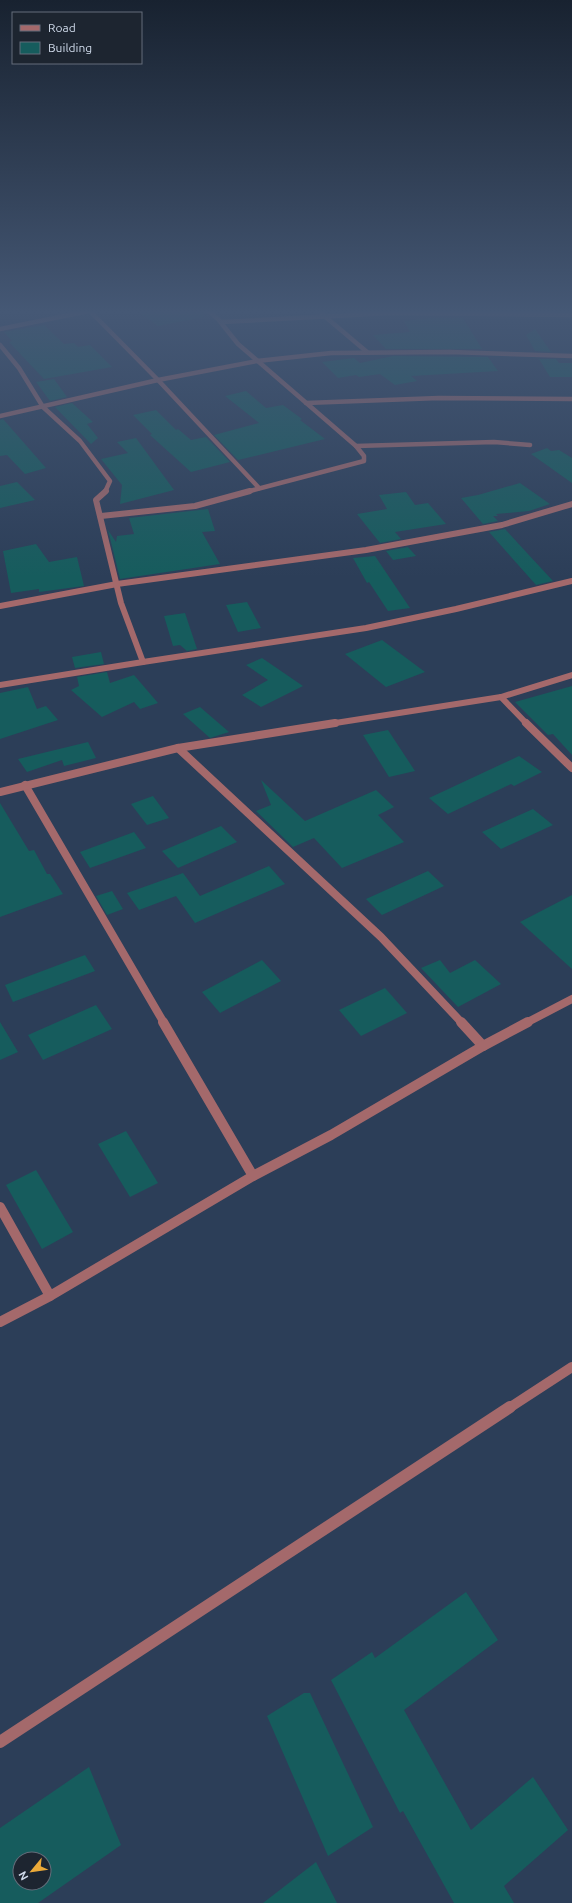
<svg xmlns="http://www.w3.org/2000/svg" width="572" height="1903" font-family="Ubuntu,sans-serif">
  <rect width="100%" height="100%" fill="#2c3e58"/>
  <g fill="#165c5d" fill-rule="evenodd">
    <polygon points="136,310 203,310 204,317 158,326"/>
    <polygon points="430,318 463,318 482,349 386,349 373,335 410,332 404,321"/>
    <polygon points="44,325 64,344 74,343 78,347 90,345 112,367 44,379 9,342 12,341 4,332"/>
    <polygon points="535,329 551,352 535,351 526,335"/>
    <polygon points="393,356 488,357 498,371 411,376 417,381 395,385 380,374 359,377 356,375 338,378 322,362 354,358 360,363"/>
    <polygon points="539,359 556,359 559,363 572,363 572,377 550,377"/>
    <polygon points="54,379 67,397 50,401 36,382"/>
    <polygon points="246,391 266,408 283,405 302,419 300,420 325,439 238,460 214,435 259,423 225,396"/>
    <polygon points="72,403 93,422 87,424 98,438 91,444 55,407"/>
    <polygon points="156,410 176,430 178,429 191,440 206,437 230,462 191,472 150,435 152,434 133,415"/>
    <polygon points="3,419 46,468 25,474 7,455 0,456 0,420"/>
    <polygon points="136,438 174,490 120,504 122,485 101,459 128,453 117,442"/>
    <polygon points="547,448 551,451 559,450 572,458 572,483 531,454"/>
    <polygon points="17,482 35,500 0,508 0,486"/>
    <polygon points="520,483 550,504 529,511 496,514 498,516 493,516 498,521 483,524 461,498 478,495"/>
    <polygon points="406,492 415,505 428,503 446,524 395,532 401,539 380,543 357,514 387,509 379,495"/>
    <polygon points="208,509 215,531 202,532 220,564 120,579 108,530 116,542 117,536 134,534 129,518"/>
    <polygon points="505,529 527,553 553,581 536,585 489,532"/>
    <polygon points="36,544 49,562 77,557 84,586 39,592 39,589 11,593 3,551"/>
    <polygon points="408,547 416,556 393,560 386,551"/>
    <polygon points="375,556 410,608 388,611 369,582 367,583 353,558"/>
    <polygon points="247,602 261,628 238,632 226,605"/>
    <polygon points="185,613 197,649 187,651 180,645 173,646 164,616"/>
    <polygon points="382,640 425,672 386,687 345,654"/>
    <polygon points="101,652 104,664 75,668 72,657"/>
    <polygon points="262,658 303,686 261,707 242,695 268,680 246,665"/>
    <polygon points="107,672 110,683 134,675 158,703 140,709 134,702 102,717 71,690 79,686 77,677"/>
    <polygon points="572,686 572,755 553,734 548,735 515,702"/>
    <polygon points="28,687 37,709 46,706 58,720 0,739 0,693"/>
    <polygon points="200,707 229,732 210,738 183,714"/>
    <polygon points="388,730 415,771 389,777 363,735"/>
    <polygon points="88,742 96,758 64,766 62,760 27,772 18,759"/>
    <polygon points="519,756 542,772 514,786 511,784 448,814 429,798"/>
    <polygon points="261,780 305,821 376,790 394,807 378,815 404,842 342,868 314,838 293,847 256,811 271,805"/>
    <polygon points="153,796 169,818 147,825 131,804"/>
    <polygon points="0,803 29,851 34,850 47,874 50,874 63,894 0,917"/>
    <polygon points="533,809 553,825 501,849 482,832"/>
    <polygon points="221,826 237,842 178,868 162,851"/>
    <polygon points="134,832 146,848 90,868 80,852"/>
    <polygon points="269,866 285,884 195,923 176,896 139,910 127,893 183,873 200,896"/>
    <polygon points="428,871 444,886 382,915 366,899"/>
    <polygon points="112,891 123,909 107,915 96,896"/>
    <polygon points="572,895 572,969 520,922"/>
    <polygon points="85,955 95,971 13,1002 5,985"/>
    <polygon points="262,960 281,981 220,1013 202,992"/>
    <polygon points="440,960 450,973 475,960 501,984 458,1007 421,968"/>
    <polygon points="385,988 407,1013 361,1036 339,1010"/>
    <polygon points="96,1005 112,1029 43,1060 28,1035"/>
    <polygon points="0,1022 18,1052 0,1060"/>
    <polygon points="126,1131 158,1183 130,1197 98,1144"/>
    <polygon points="36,1170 73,1232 42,1249 6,1185"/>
    <polygon points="466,1592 498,1640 404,1710 471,1830 533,1777 568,1830 504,1886 514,1903 454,1903 403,1811 400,1813 331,1680 372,1652 375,1658"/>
    <polygon points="304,1693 310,1693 373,1827 328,1856 267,1716"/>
    <path d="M89,1767l32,78 -83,58h-38v-75zM20,1859h24v24h-24z"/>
    <polygon points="316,1862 337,1903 263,1903"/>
  </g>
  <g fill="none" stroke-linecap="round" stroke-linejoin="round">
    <g stroke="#a4696b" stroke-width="4.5">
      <polyline points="89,310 158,380 259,488"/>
      <polyline points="207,310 218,319 238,344 356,446 364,456 364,461 246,492"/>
      <polyline points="322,314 367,352"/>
      <polyline points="221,322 390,313 572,315"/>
      <polyline points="0,329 89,311"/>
      <polyline points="0,345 19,368 43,407 80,441 110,481 105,492"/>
      <polyline points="306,403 439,398 572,399"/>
      <polyline points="0,416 158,380 257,361 331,353 450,352 572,356"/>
      <polyline points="356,446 494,442 530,445"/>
    </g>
    <g stroke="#a4696b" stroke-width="6">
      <polyline points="101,516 195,506 250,491"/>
      <polyline points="0,606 117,584 366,550 502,525 572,504"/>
      <polyline points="143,662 366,628 456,609 572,581"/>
      <polyline points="0,685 143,662 121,603 96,500 106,491"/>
      <polyline points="329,724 501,697"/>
      <polyline points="527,724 501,697 572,675"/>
    </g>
    <g stroke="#a4696b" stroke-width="8">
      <polyline points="526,723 572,768"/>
      <polyline points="178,748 381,937 462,1023"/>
      <polyline points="25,785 164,1023"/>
      <polyline points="0,792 178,748 335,723"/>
      <polyline points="526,1023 572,999"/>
    </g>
    <g stroke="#a4696b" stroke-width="10">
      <polyline points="163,1022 253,1176"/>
      <polyline points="461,1022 483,1046"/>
      <polyline points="0,1207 50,1296"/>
      <polyline points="0,1322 50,1296 253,1176 331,1135 483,1046 528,1022"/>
      <polyline points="509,1408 572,1367"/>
    </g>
    <polyline stroke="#a4696b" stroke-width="12" points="0,1742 510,1407"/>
  </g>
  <linearGradient id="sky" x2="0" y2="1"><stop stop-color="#182230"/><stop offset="0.54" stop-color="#455875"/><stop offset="1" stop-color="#455875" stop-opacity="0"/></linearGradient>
  <rect width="572" height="577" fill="url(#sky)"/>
  <rect x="12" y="12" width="130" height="52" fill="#1d2530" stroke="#646d7a"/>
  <rect x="20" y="25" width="20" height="6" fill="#a4696b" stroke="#646d7a"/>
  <text x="48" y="32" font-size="12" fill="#cfdaea">Road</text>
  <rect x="20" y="42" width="20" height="12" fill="#165c5d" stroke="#646d7a"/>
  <text x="48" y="52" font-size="12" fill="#cfdaea">Building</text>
  <g transform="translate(32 1871) rotate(241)"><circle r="19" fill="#1d2530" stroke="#646d7a"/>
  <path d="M0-3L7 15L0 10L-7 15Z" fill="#ebaa39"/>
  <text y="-6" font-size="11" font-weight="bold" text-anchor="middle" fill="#cfdaea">N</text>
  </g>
</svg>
